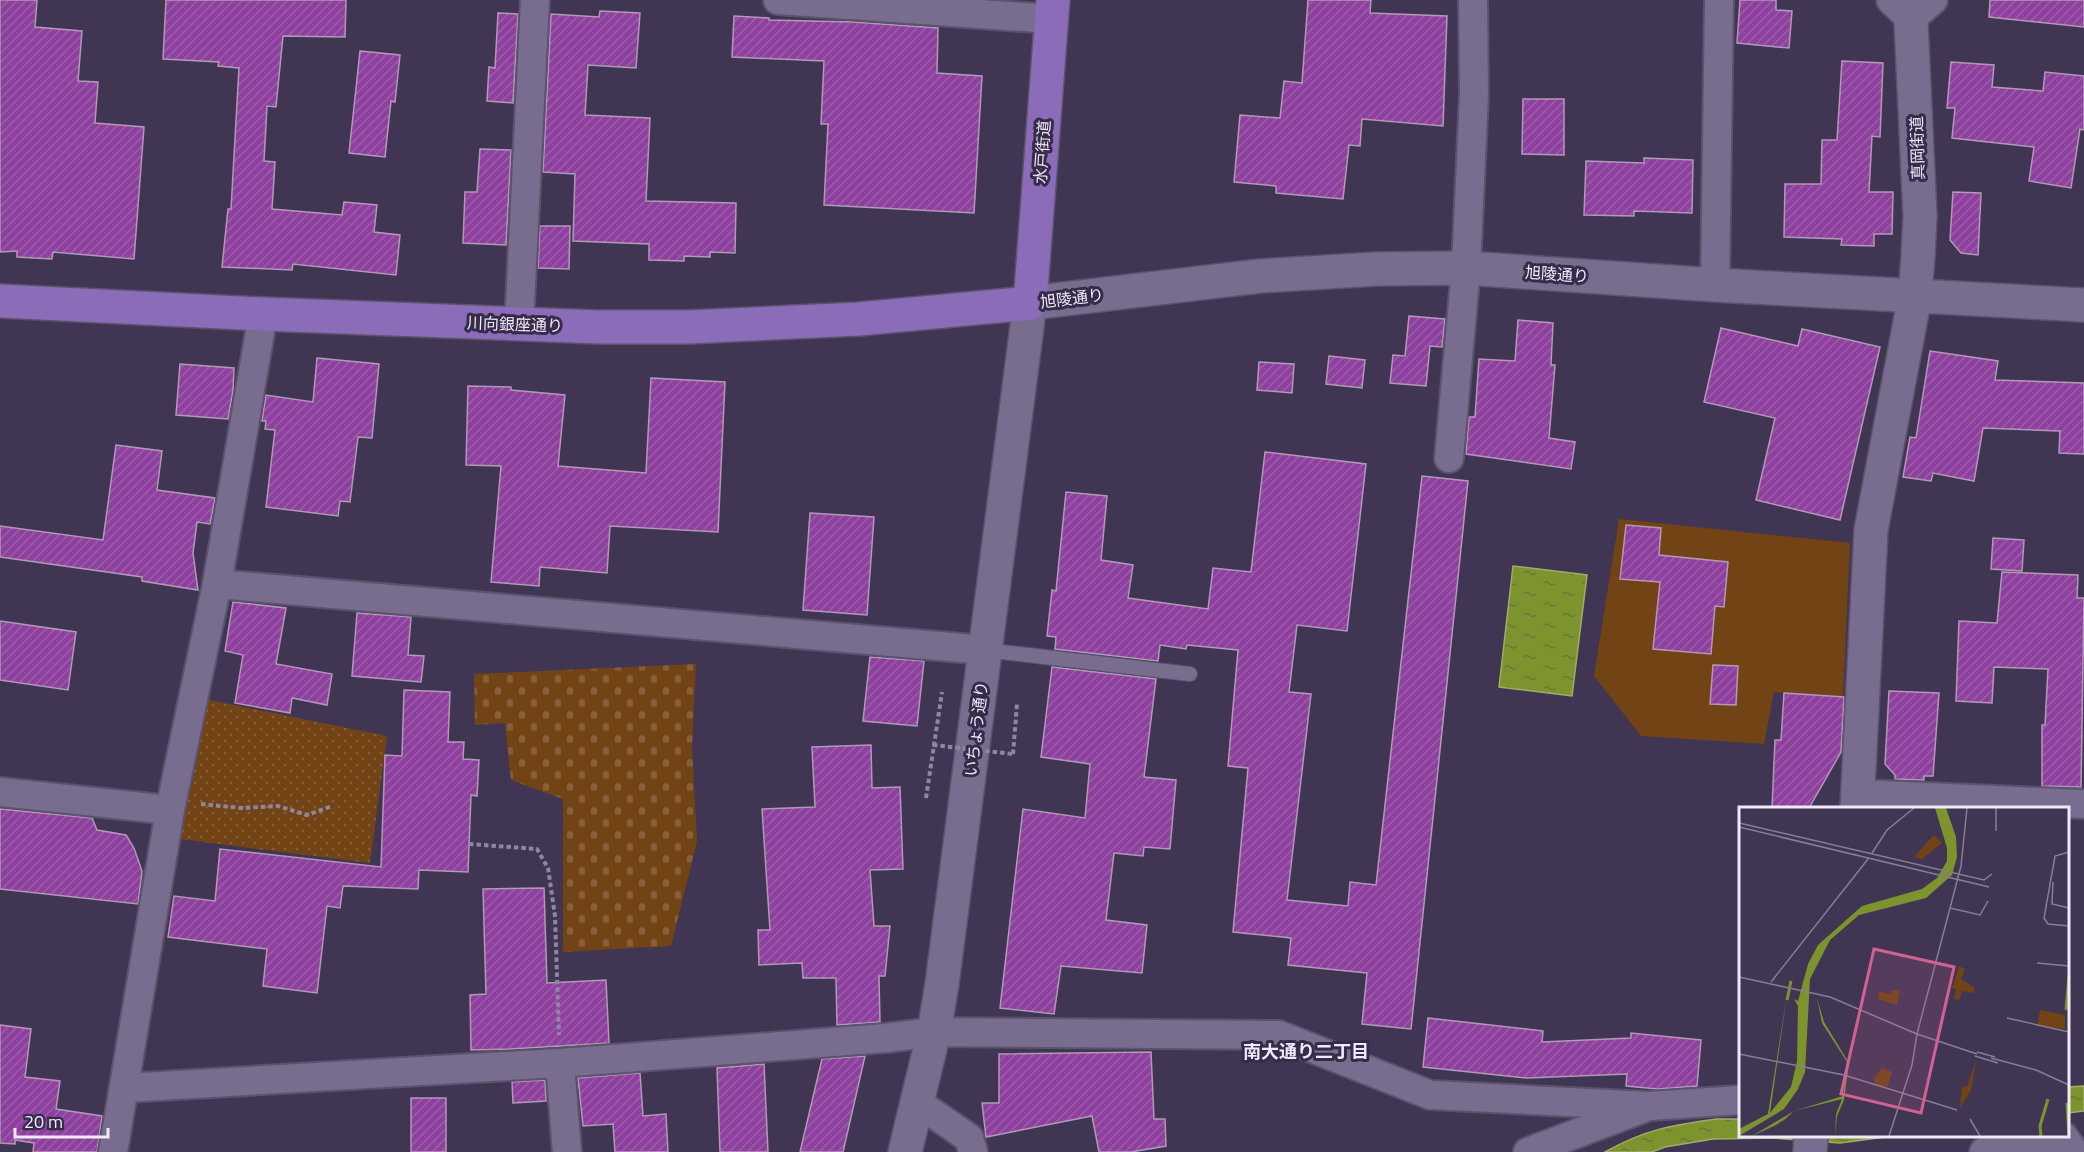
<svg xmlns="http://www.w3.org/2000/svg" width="2084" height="1152" font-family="'Titillium Web','Noto Sans JP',sans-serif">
  <defs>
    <pattern id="cemetery-stones" width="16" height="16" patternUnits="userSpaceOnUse" patternTransform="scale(1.5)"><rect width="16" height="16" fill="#724314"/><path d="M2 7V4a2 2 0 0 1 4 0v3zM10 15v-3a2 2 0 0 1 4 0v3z" fill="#865e37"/></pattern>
    <pattern id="park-dots" width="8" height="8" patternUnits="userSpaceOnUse" patternTransform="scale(1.5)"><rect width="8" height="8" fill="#724314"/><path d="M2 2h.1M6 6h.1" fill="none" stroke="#865e37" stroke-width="1.8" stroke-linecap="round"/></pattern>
    <pattern id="water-ripples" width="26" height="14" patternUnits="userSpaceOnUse" patternTransform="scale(1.5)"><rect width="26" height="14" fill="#7d932d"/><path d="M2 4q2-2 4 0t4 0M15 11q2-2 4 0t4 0" fill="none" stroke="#6a7838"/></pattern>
    <pattern id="building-hatch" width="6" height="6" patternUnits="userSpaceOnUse" patternTransform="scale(1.5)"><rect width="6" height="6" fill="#8d409d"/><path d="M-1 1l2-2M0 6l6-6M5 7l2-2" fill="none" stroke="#9d5cac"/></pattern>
  </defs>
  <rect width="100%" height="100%" fill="#403653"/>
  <polygon fill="url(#cemetery-stones)" points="696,664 692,746 697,841 671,946 563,952 563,799 511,780 505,723 475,725 474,674"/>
  <polygon fill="url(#park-dots)" points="204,699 387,736 370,863 179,839"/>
  <polygon fill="#724314" points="1619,519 1850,543 1843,697 1774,692 1764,744 1641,736 1594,676"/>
  <g fill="url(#water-ripples)" stroke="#9fad6b" stroke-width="1.5">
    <polygon points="1513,566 1587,575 1572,696 1499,687"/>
    <polygon points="2084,1086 2084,1111 2068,1113 2068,1087"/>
    <path d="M1717,1119h23v17h153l-53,7 -67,-5 -60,1 -48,8 -13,5h-47c41,-23 67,-27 112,-33z"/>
  </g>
  <g fill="url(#building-hatch)" stroke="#b299b6" stroke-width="1.5">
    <polygon points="0,0 37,0 35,27 82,31 78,81 98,82 95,123 144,127 134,259 53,252 52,259 17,257 17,251 0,252"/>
    <polygon points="166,0 346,0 345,37 283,36 276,107 267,106 264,161 275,162 272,209 342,215 344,202 377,205 374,232 400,235 396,275 293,264 292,270 222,267 228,209 231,209 239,68 218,66 219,62 163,59"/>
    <polygon points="1308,0 1371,0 1370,13 1447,16 1443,126 1362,119 1360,146 1349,145 1343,199 1276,193 1276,186 1234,182 1240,115 1280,118 1284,81 1302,83"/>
    <polygon points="1740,0 1776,0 1776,10 1792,11 1789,48 1737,43"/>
    <polygon points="1990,0 2084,0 2084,27 1989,17"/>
    <polygon points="600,11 640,13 636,68 588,65 585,115 650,118 646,201 736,203 735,253 710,252 710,257 684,256 684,261 649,260 649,244 573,241 575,174 543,172 551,14 599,17"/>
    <polygon points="498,13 518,14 513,103 487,101 489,67 495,68"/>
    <polygon points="734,16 769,18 769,20 853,22 938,28 937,73 982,76 974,213 824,205 828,124 821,124 824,61 732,57"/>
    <polygon points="360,51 400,55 395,102 391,101 385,157 349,153"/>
    <polygon points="1842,61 1883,63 1880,137 1872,136 1869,192 1893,192 1892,234 1874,234 1874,246 1841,245 1842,239 1784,237 1785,184 1821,184 1822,140 1837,140"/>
    <polygon points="1951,62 1994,65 1992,87 2043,91 2045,72 2084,76 2084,130 2080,129 2071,188 2029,181 2034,147 1952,138 1955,108 1947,108"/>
    <polygon points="1523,99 1564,99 1564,155 1522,154"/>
    <polygon points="480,149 511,150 506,245 463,243 465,192 477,192"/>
    <polygon points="1644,158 1693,160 1692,213 1634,211 1634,216 1584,215 1586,161 1644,163"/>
    <polygon points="1953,192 1981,193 1978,255 1961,253 1950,240"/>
    <polygon points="540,226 570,226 569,269 538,268"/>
    <polygon points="1409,316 1445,319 1442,347 1430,346 1426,386 1390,383 1393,355 1405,356"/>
    <polygon points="1518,320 1553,323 1551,365 1555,365 1549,438 1575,442 1571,469 1466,454 1469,417 1475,417 1479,359 1515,361"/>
    <polygon points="1721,328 1798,346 1802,329 1880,347 1840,520 1756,500 1775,418 1704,402"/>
    <polygon points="1930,351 1998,361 1995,380 2084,383 2084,454 2059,453 2060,431 1983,428 1974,481 1933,473 1931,481 1903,477 1910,437 1916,438"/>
    <polygon points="1329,356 1365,360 1362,388 1326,384"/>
    <polygon points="317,358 379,364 372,438 358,437 350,502 340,501 338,516 266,507 275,430 265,429 266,421 262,421 266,395 313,402"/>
    <polygon points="1259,362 1294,364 1292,393 1257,390"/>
    <polygon points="180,364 234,368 233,390 228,419 176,415"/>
    <polygon points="651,378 725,382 718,532 610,526 607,573 540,567 539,586 491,582 501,466 466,465 468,386 511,387 511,390 565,395 558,466 646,473"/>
    <polygon points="116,445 162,451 157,490 215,498 210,524 197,522 193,553 198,590 142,581 142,577 0,557 0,526 103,540"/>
    <polygon points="1265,452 1366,464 1347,631 1297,625 1289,692 1311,694 1287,900 1348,906 1350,882 1376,885 1422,476 1468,481 1411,1029 1362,1024 1367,973 1288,965 1291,938 1233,932 1248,768 1228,766 1238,650 1187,645 1186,649 1160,645 1158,661 1055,649 1056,637 1047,636 1052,590 1056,591 1066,492 1107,496 1101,560 1133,565 1128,598 1208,609 1213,568 1251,572"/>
    <polygon points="810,513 874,517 867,615 803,610"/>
    <polygon points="1626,525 1661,528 1659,555 1728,562 1724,607 1715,606 1711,654 1653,649 1660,582 1620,579"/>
    <polygon points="1993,538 2024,540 2022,571 1991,569"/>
    <polygon points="2002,572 2078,575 2077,598 2084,598 2081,787 2042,786 2042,725 2045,725 2048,669 1994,667 1992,703 1956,701 1959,621 1997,623"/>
    <polygon points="233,602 286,608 276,664 332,674 327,705 292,698 290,713 235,703 243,655 225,651"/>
    <polygon points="357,613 411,617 408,655 424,656 421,682 352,676"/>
    <polygon points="0,621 76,632 68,690 0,680"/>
    <polygon points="870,657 924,661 917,726 863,721"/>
    <polygon points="1713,665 1738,666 1736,705 1710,704"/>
    <polygon points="1052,667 1156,679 1144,777 1176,780 1170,849 1144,847 1143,856 1114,853 1106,920 1147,925 1142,973 1061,966 1054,1014 1000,1008 1023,809 1085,818 1090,764 1041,757"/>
    <polygon points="404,690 450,692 448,742 464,742 463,759 479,760 477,796 471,795 468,872 419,870 418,889 343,886 340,908 327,906 317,993 263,986 267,949 168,937 174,896 215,901 220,849 381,867 385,755 402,756"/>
    <polygon points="1889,691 1939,693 1933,776 1924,776 1924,780 1895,779 1895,775 1885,764"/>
    <polygon points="1784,693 1844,697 1841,752 1809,808 1772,808 1775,740 1781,740"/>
    <polygon points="871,745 872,788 900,787 903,869 870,870 874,926 890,926 885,976 879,976 880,1022 837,1025 836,978 803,978 802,963 759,965 758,930 770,930 762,809 815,807 812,747"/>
    <polygon points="0,809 92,818 97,830 126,835 134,848 142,871 138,904 0,889"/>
    <polygon points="544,888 547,983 606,980 609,1043 510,1049 471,1050 470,995 486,994 483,889"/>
    <polygon points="1428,1018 1543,1031 1542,1042 1631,1038 1631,1033 1701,1040 1697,1086 1658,1089 1626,1086 1627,1074 1527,1078 1423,1067"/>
    <polygon points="0,1025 31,1029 25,1077 60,1081 56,1109 102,1116 97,1152 33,1152 34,1143 15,1140 15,1144 0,1143"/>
    <polygon points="1151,1052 1154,1119 1165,1119 1166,1146 1131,1152 1099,1152 1092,1116 986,1137 982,1103 999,1103 999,1054"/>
    <polygon points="865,1056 843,1152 800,1152 822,1059"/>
    <polygon points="764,1064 768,1152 720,1152 717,1068"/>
    <polygon points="640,1073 643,1116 666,1114 668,1152 615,1152 613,1124 583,1126 578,1078"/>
    <polygon points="545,1080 546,1101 513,1103 512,1082"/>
    <rect x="411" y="1098" width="35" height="54"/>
  </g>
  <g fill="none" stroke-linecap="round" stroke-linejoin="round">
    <g stroke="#5b526b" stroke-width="16">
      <polyline id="lane" points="985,650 1190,674"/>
    </g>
    <g stroke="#5b526b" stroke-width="32">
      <g id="street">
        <polyline points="778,0 1052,19"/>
        <polyline points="1891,0 1911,19 1933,0"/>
        <polyline points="1715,285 1719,0"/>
        <polyline points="519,325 535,0"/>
        <polyline points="1449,458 1466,268 1474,94 1473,0"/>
        <polyline points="217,584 985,650"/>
        <polyline points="0,792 170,810"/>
        <polyline points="1859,794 2084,804"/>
        <polyline points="560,1063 567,1152"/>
        <polyline points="125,1088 560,1063 886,1038 934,1032 1279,1035 1430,1095 1649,1106"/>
        <polyline points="918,1103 969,1138 973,1152"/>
        <polyline points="113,1152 170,810 217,584 263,314"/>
        <polyline points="1528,1152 1649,1106 1740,1100"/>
        <polyline points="1984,1152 2063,1136 2074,1152"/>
      </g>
    </g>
    <g stroke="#5b526b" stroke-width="36">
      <g id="secondary">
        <polyline points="1857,808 1871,530 1915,296 1918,256 1920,216 1910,0"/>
        <polyline points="905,1152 934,1032 942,984 1030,303 1260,276 1376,269 1466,268 1715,285 2084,305"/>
        <polyline points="1810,1152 1811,1136"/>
      </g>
    </g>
    <g stroke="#5b526b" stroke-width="36">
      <polyline id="primary" points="0,301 263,314 598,327 688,327 859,319 1030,303 1053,0"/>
    </g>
    <g stroke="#8f879f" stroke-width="4" stroke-dasharray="4.5 3" stroke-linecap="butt">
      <polyline points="1013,754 1017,704"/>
      <polyline points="926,798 942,692"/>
      <polyline points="201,804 242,808 278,806 307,815 332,806"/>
      <polyline points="469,844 537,849 548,868 555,916 559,1035"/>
    </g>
    <use href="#lane" stroke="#786d8e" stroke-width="14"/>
    <use href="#street" stroke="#786d8e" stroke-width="28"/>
    <use href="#secondary" stroke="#786d8e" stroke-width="33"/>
    <use href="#primary" stroke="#8a6cb9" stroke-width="33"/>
    <polyline stroke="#8f879f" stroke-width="4" stroke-dasharray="4.5 3" stroke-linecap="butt" points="933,745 1013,754"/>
  </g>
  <g text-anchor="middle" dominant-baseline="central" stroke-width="6" stroke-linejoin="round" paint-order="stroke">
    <g font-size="16" fill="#efe9fb" stroke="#362b48">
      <text transform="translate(1917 148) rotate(-92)">真岡街道</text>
      <text transform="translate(1042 152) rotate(-86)">水戸街道</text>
      <text transform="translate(1557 274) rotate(4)">旭陵通り</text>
      <text transform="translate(1072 298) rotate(-7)">旭陵通り</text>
      <text transform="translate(515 324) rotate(2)">川向銀座通り</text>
      <text transform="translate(976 729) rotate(-83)">いちょう通り</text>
    </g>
    <g font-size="18" font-weight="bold" fill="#efe9fb" stroke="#362b48">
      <text x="1306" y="1051">南大通り二丁目</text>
    </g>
  </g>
  <g transform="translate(1739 807)">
    <rect width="330" height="330" fill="#403653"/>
    <path d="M237,253l-5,30 -11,18 2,-21h5z" fill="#724314"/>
    <path d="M195,28l8,8 -20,16 -8,-2zM220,159l6,3 -4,10 14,9 -2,5 -11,-2 -3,9 -5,-1 2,-10 -4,-1zM153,183h8l-3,15 -19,-6 1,-8 11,3z" fill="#724314"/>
    <path d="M301,203l25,5v14l-28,-3z" fill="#724314"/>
    <path d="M143,261l10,4 -5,16 -11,-3 -2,-7z" fill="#724314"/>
    <path d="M196,1h11l10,29 1,20 -5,18 -26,23 -67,17 -29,25 -20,39 -5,93 -7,17 -14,20 -45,27v-7l29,-15 19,-119 -17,118 21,-26 6,-26 1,-55 -4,-7 4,2 10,-37 10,-19 44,-39 60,-17 15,-11 10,-17v-13zM78,191l7,24 25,41 -5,37 -7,16 -2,20 1,-22 6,-15 -48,12 -10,9 -10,6 -22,10 42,-25 49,-15 4,-34 -25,-39z" fill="#7d932d"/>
    <path fill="none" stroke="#7d932d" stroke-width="3" d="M48,193l4,-19M327,203l3,-34M328,296l2,33M302,329l-1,-10 8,-27"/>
    <path fill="none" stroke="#867e96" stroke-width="1.5" d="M228,1l-6,58 -44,168 60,20M257,1v23M0,16l245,57 8,-6M0,20l250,60M330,45l-14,4 -11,62 4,6 21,2M133,46l15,-23 27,-22M314,75l-1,22 17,4M211,101l30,7 8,-14M298,156l32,3M0,170l91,20 87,37 -5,31 -23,71M32,175l97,-123M268,211l62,14M238,245l18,5M0,247l105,21 113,35M236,249l23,7M252,251l45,12 33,15M231,312l10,17"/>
    <path fill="#d26193" fill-opacity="0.15" stroke="#d26193" stroke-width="3" d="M135,142l80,18 -33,146 -80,-19z"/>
    <rect width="330" height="330" fill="none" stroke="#efe9fb" stroke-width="3"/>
  </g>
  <path d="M15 1128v9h93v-9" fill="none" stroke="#efe9fb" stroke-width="3"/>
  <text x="24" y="1128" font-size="18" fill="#efe9fb" stroke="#362b48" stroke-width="4.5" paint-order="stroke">20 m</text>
</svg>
